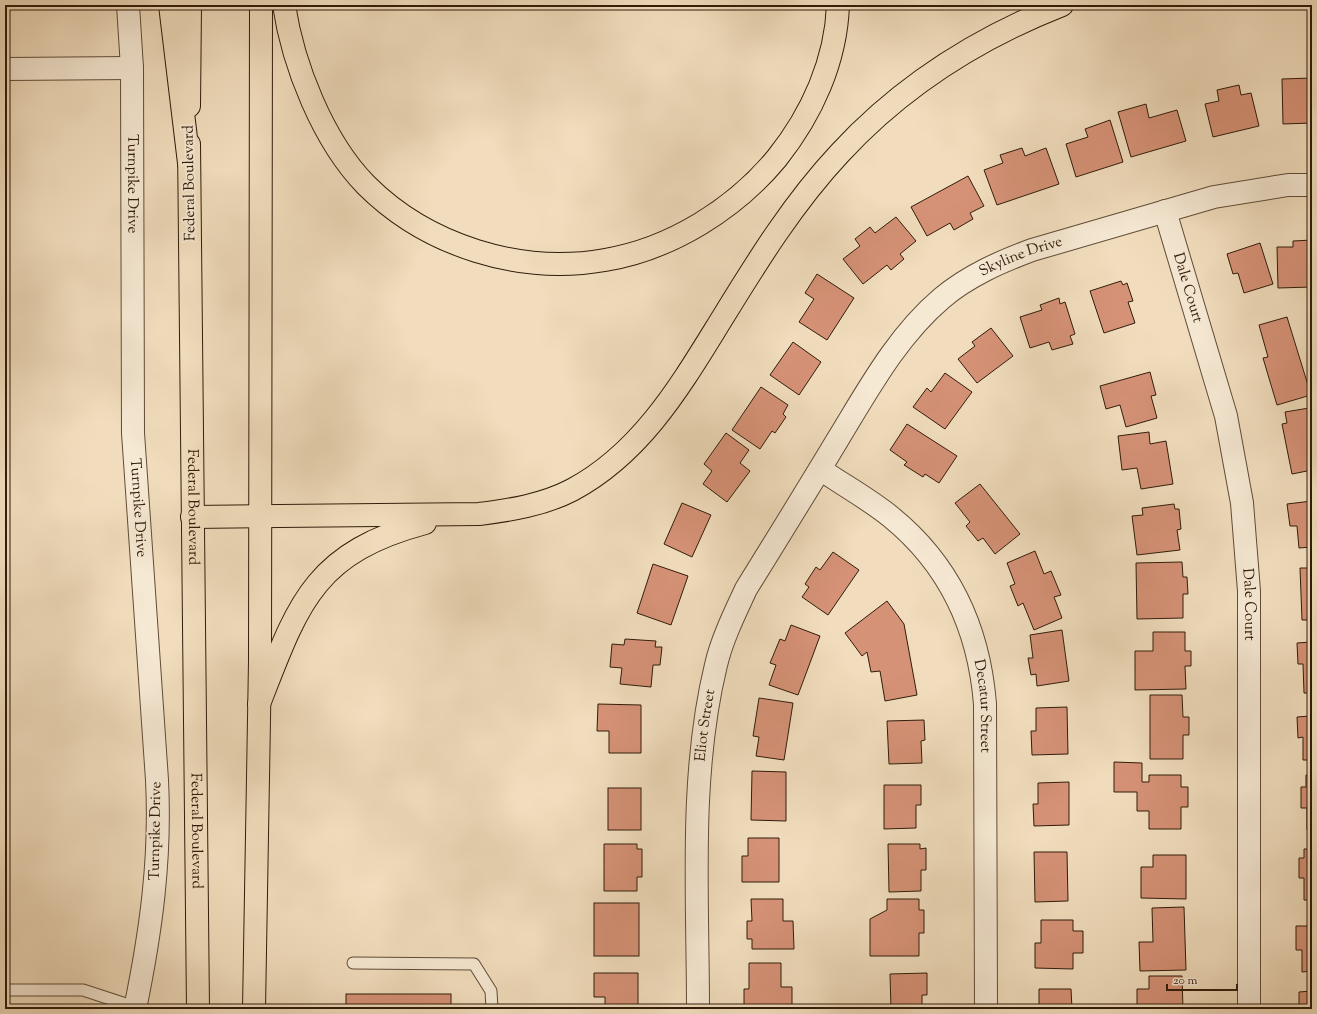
<svg xmlns="http://www.w3.org/2000/svg" width="1317" height="1014" font-family="'Sorts Mill Goudy',serif">
  <rect width="100%" height="100%" fill="#f1ddbd"/>
  <filter id="stains"><feTurbulence type="fractalNoise" baseFrequency=".005" numOctaves="4"/><feColorMatrix values="0 0 0 0 .2 0 0 0 0 .09 0 0 0 0 .02 0 0 0 .5 -.17"/></filter>
  <radialGradient id="worn" r=".72"><stop offset=".6" stop-color="#630" stop-opacity="0"/><stop offset="1" stop-color="#630" stop-opacity=".3"/></radialGradient>
  <g fill="#d69277" stroke="#301c0a">
    <polygon points="1312,78 1312,123 1283,124 1282,79"/>
    <polygon points="1239,85 1241,95 1251,93 1259,126 1213,137 1205,104 1219,101 1217,90"/>
    <polygon points="1146,104 1149,118 1177,110 1186,141 1131,157 1118,112"/>
    <polygon points="1110,120 1123,162 1076,177 1066,144 1088,137 1085,129"/>
    <polygon points="1022,148 1025,156 1046,148 1059,184 997,205 984,170 1003,163 1000,155"/>
    <polygon points="968,176 984,206 970,213 973,219 954,230 950,223 927,236 911,207"/>
    <polygon points="896,217 916,241 900,254 904,259 891,270 887,265 863,284 843,259 860,246 855,239 870,227 875,233"/>
    <polygon points="1312,240 1312,287 1278,288 1277,247 1293,247 1293,241"/>
    <polygon points="1260,243 1273,284 1244,293 1238,273 1233,274 1227,254"/>
    <polygon points="817,274 854,298 827,340 799,322 814,299 805,293"/>
    <polygon points="1121,281 1123,285 1127,283 1133,301 1128,302 1135,323 1104,333 1090,291"/>
    <polygon points="1059,298 1060,304 1065,302 1075,334 1070,336 1073,344 1052,350 1049,342 1030,348 1020,317 1042,310 1040,305"/>
    <polygon points="1287,317 1311,395 1277,405 1263,358 1268,357 1259,325"/>
    <polygon points="991,328 1013,356 977,383 958,359 975,346 972,342"/>
    <polygon points="793,342 821,362 799,395 770,375"/>
    <polygon points="1150,372 1156,395 1151,396 1157,418 1126,427 1120,405 1106,409 1100,386"/>
    <polygon points="945,373 972,392 945,429 913,407 927,388 931,392"/>
    <polygon points="761,387 788,405 783,414 786,417 775,433 772,431 760,449 732,430"/>
    <polygon points="1309,408 1312,418 1312,470 1292,474 1282,424 1287,423 1285,412"/>
    <polygon points="907,424 957,456 939,483 925,474 923,477 904,465 907,462 890,450"/>
    <polygon points="1149,432 1150,444 1166,441 1173,484 1141,489 1137,468 1122,470 1118,436"/>
    <polygon points="726,433 749,450 740,463 750,471 727,502 703,484 712,471 704,464"/>
    <polygon points="980,484 1020,534 995,554 983,538 978,541 966,526 970,522 955,503"/>
    <polygon points="1312,501 1312,547 1299,548 1297,526 1290,526 1287,504"/>
    <polygon points="682,503 711,515 692,557 664,544"/>
    <polygon points="1174,504 1175,509 1179,509 1181,529 1177,530 1180,550 1137,555 1132,516 1143,515 1142,508"/>
    <polygon points="1035,551 1044,574 1051,571 1061,595 1054,597 1062,618 1034,630 1023,603 1018,606 1010,586 1015,584 1007,563"/>
    <polygon points="833,552 859,570 828,615 802,597 809,587 805,584 816,567 820,570"/>
    <polygon points="1309,552 1312,552 1312,620 1302,620 1300,568 1310,568"/>
    <polygon points="1182,562 1183,577 1187,577 1188,594 1183,594 1183,618 1137,619 1136,563"/>
    <polygon points="653,564 688,576 671,625 637,613"/>
    <polygon points="887,601 904,624 917,695 885,701 880,671 871,672 867,652 862,656 845,633"/>
    <polygon points="791,625 820,636 798,695 769,685 776,665 770,663 780,639 785,641"/>
    <polygon points="1062,630 1069,681 1037,686 1036,674 1031,675 1028,658 1033,658 1030,635"/>
    <polygon points="1153,632 1185,632 1185,651 1191,651 1191,666 1185,666 1186,689 1135,690 1135,651 1153,651"/>
    <polygon points="625,639 656,641 655,647 662,647 660,665 653,665 651,687 620,684 622,668 610,667 612,644 624,645"/>
    <polygon points="1312,642 1312,693 1304,693 1303,664 1298,664 1297,643"/>
    <polygon points="1150,695 1182,695 1183,717 1189,717 1189,735 1183,735 1183,759 1150,759"/>
    <polygon points="759,698 793,703 784,760 756,756 759,737 753,736"/>
    <polygon points="1309,701 1312,701 1312,760 1303,760 1303,737 1298,738 1297,717 1310,716"/>
    <polygon points="598,704 641,705 641,753 609,753 609,731 597,731"/>
    <polygon points="1067,707 1068,754 1032,755 1031,731 1036,731 1036,708"/>
    <polygon points="924,720 925,740 921,741 922,763 889,764 887,721"/>
    <polygon points="1114,762 1142,763 1142,782 1149,782 1149,775 1181,775 1181,787 1188,787 1188,807 1181,807 1181,829 1149,829 1149,811 1137,811 1137,792 1114,792"/>
    <polygon points="752,771 786,772 786,821 751,820"/>
    <polygon points="1306,775 1312,775 1312,830 1307,830 1307,808 1301,808 1301,787 1306,787"/>
    <polygon points="1069,782 1069,825 1034,826 1033,804 1038,804 1038,783"/>
    <polygon points="884,785 921,785 921,805 916,805 916,828 884,829"/>
    <rect x="608" y="788" width="33" height="42"/>
    <polygon points="748,838 779,838 779,882 742,882 742,856 748,856"/>
    <polygon points="604,844 637,844 637,849 642,849 642,877 637,877 637,891 604,891"/>
    <polygon points="888,844 920,844 920,849 926,848 926,870 921,870 921,891 889,892"/>
    <polygon points="1304,849 1312,849 1312,900 1304,900 1304,878 1299,878 1299,858 1304,858"/>
    <polygon points="1034,852 1067,852 1068,901 1035,902"/>
    <polygon points="1153,855 1186,855 1186,899 1141,898 1141,867 1153,867"/>
    <polygon points="751,899 783,899 783,921 793,921 794,949 752,949 752,939 747,939 747,921 752,921"/>
    <polygon points="887,899 919,899 919,910 924,910 924,933 919,933 919,956 870,956 870,919 887,910"/>
    <rect x="594" y="903" width="45" height="53"/>
    <polygon points="1184,907 1186,970 1140,971 1139,942 1153,942 1152,908"/>
    <polygon points="1041,920 1073,920 1073,931 1083,931 1083,953 1073,953 1073,969 1035,968 1035,943 1041,943"/>
    <polygon points="1296,926 1312,926 1312,971 1302,972 1302,950 1296,950"/>
    <polygon points="749,963 781,963 781,987 792,987 792,1009 744,1009 744,989 749,989"/>
    <polygon points="594,973 638,973 638,1009 605,1009 605,997 594,997"/>
    <polygon points="927,973 927,995 922,995 922,1009 891,1009 890,974"/>
    <polygon points="1149,976 1182,976 1183,1009 1137,1009 1137,989 1149,989"/>
    <polygon points="1039,989 1071,989 1072,1009 1039,1009"/>
    <polygon points="1312,991 1312,1009 1299,1009 1299,992"/>
    <rect x="346" y="994" width="105" height="15"/>
  </g>
  <g fill="none" stroke-linecap="round" stroke-linejoin="round">
    <g stroke="#604c37" stroke-width="13">
      <g id="service">
        <polyline points="353,963 474,964 491,991 492,1009"/>
        <polyline points="5,990 83,990 135,1007"/>
      </g>
    </g>
    <g stroke="#604c37" stroke-width="24">
      <g id="minor">
        <polyline points="5,69 132,68"/>
        <path id="s1" d="M1165,211l61,205 16,87 7,88v418"/>
        <path id="s2" d="M820,469c23,16 49,30 71,48 59,48 88,112 94,187l1,305"/>
        <path id="s3" d="M698,1009c0,-113 -9,-234 18,-344 6,-26 19,-52 30,-76 31,-50 62,-100 92,-150 30,-49 59,-103 104,-141 26,-22 58,-36 90,-48l182,-53 74,-12h24"/>
      </g>
    </g>
    <g stroke="#604c37" stroke-width="24">
      <g id="tertiary">
        <path id="s4" d="M128,5l4,63 1,365 24,347c4,79 -6,151 -22,229"/>
      </g>
    </g>
    <g stroke="#301c0a" stroke-width="24">
      <g id="primary">
        <polyline points="189,106 190,5"/>
        <path id="s5" d="M189,144l9,865"/>
        <polyline points="254,1009 260,661 261,5"/>
      </g>
    </g>
    <g stroke="#301c0a" stroke-width="24">
      <g id="motorway">
        <polyline points="170,5 189,163"/>
        <path d="M284,5c9,60 39,136 82,180 61,61 154,90 239,75 66,-11 130,-51 172,-102 35,-44 59,-97 61,-153"/>
        <path d="M192,517l287,-3c32,-4 64,-9 93,-24 71,-38 110,-107 151,-173 35,-57 71,-115 117,-164 61,-66 138,-115 222,-148"/>
        <path d="M259,704c39,-100 54,-151 166,-181"/>
      </g>
    </g>
    <use href="#service" stroke="#f6e9d4" stroke-width="11"/>
    <use href="#minor" stroke="#f6e9d4" stroke-width="22"/>
    <use href="#tertiary" stroke="#f6e9d4" stroke-width="22"/>
    <use href="#primary" stroke="#f1ddbd" stroke-width="22"/>
    <use href="#motorway" stroke="#f1ddbd" stroke-width="22"/>
  </g>
  <g text-anchor="middle" dominant-baseline="central" stroke-width="4" stroke-linejoin="round" paint-order="stroke">
    <g font-size="15" fill="#301c0a" stroke="#f6e9d4">
      <text transform="translate(190 183) rotate(-91)">Federal Boulevard</text>
      <text stroke="none"><textPath href="#s4" startOffset="179">Turnpike Drive</textPath></text>
      <text stroke="none"><textPath href="#s3" startOffset="869">Skyline Drive</textPath></text>
      <text stroke="none"><textPath href="#s1" startOffset="80">Dale Court</textPath></text>
      <text stroke="none"><textPath href="#s5" startOffset="363">Federal Boulevard</textPath></text>
      <text stroke="none"><textPath href="#s4" startOffset="503">Turnpike Drive</textPath></text>
      <text stroke="none"><textPath href="#s1" startOffset="404">Dale Court</textPath></text>
      <text stroke="none"><textPath href="#s2" startOffset="303">Decatur Street</textPath></text>
      <text stroke="none"><textPath href="#s3" startOffset="284">Eliot Street</textPath></text>
      <text transform="translate(156 831) rotate(-89)">Turnpike Drive</text>
      <text stroke="none"><textPath href="#s5" startOffset="687">Federal Boulevard</textPath></text>
    </g>
  </g>
  <rect width="1317" height="1014" fill="none" stroke="#f1ddbd" stroke-width="20"/>
  <rect x="6" y="6" width="1305" height="1002" fill="none" stroke="#301c0a" stroke-width="2"/>
  <rect x="10" y="10" width="1297" height="994" fill="none" stroke="#301c0a"/>
  <path d="M1167 984v6h70v-6" fill="none" stroke="#301c0a" stroke-width="2"/>
  <text x="1173" y="984" font-size="12" fill="#301c0a" stroke="#f6e9d4" stroke-width="3" paint-order="stroke">20 m</text>
  <rect width="100%" height="100%" filter="url(#stains)"/>
  <rect width="100%" height="100%" fill="url(#worn)"/>
</svg>
